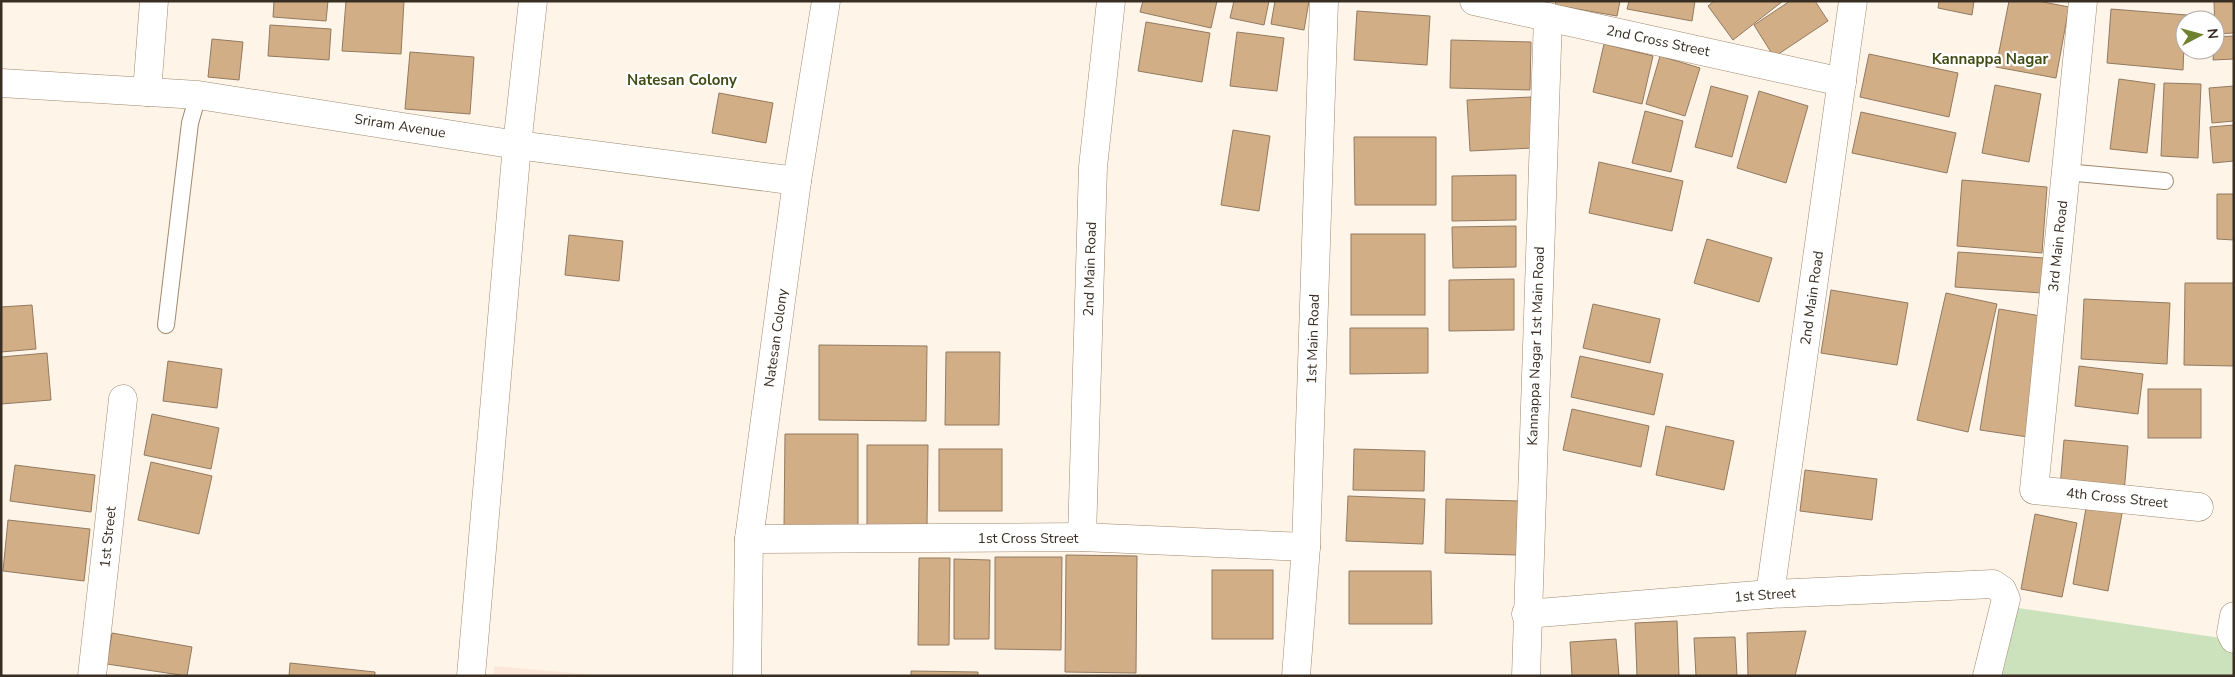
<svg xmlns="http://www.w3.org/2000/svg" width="2235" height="677" font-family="'Nunito Sans',sans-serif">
  <rect width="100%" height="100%" fill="#fef4e8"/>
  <polygon fill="#fce7d9" points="494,666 607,676 494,676"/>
  <polygon fill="#cce2bd" points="2018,608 2234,640 2234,676 2002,676"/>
  <g fill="#d2ae87" stroke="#927a60">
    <polygon points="274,1 328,1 326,21 273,17"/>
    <polygon points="346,1 404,1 401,54 342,51"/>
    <polygon points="1143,1 1217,1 1211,28 1140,12"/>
    <polygon points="1234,1 1269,1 1264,25 1230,18"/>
    <polygon points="1275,1 1309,1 1304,30 1271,24"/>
    <polygon points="1556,1 1620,1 1617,16 1555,5"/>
    <polygon points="1629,1 1695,1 1692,21 1627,9"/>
    <polygon points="1714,1 1783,1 1733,40 1708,6"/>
    <polygon points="1790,1 1815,1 1828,21 1774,57 1754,25"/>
    <polygon points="1939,1 1974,1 1972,15 1938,8"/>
    <polygon points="2009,1 2038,1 2069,7 2056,78 1996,67"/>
    <polygon points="2214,1 2234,1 2234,33 2215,34"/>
    <polygon points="2111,9 2187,15 2187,20 2185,20 2183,70 2107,63"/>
    <polygon points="1357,11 1430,16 1427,65 1354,60"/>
    <polygon points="1146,22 1210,33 1202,82 1138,71"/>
    <polygon points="270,25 331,29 329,60 268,56"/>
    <polygon points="1237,32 1284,38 1277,91 1230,86"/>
    <polygon points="2234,36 2234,59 2213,60 2215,37"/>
    <polygon points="212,39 243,42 239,80 208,77"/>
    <polygon points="1451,40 1531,42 1530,90 1450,88"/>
    <polygon points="1604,44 1653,56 1642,104 1593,92"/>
    <polygon points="410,52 474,57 470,114 405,109"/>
    <polygon points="1869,54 1958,73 1949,117 1860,97"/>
    <polygon points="1660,56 1700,68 1685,116 1646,104"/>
    <polygon points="2119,79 2155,84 2147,153 2110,149"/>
    <polygon points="2164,83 2201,84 2198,158 2161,156"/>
    <polygon points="1995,85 2041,94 2029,162 1982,153"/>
    <polygon points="1711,86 1748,96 1732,157 1695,147"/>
    <polygon points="2234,86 2234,121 2212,123 2209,88"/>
    <polygon points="1759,91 1808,106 1786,183 1737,168"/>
    <polygon points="719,93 773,103 766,143 712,133"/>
    <polygon points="1531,97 1533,148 1470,151 1467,100"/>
    <polygon points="1645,111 1683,121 1671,172 1632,163"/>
    <polygon points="1861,112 1956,133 1947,173 1852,153"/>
    <polygon points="2234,125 2234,161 2213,163 2210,127"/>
    <polygon points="1233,130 1270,136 1259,211 1221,205"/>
    <polygon points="1354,137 1436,137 1436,205 1355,205"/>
    <polygon points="1599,162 1683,181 1672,231 1589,213"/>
    <polygon points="1516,175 1516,220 1452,221 1452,176"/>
    <polygon points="1962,180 2047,187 2042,253 1957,246"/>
    <polygon points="2217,194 2234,194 2234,240 2217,239"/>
    <polygon points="1516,226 1516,267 1453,268 1452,227"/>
    <rect x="1351" y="234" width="74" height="81"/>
    <polygon points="569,235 623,241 619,281 565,275"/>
    <polygon points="1707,239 1772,258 1759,302 1694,283"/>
    <polygon points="1958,252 2044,258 2042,293 1955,287"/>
    <polygon points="1514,279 1514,330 1449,331 1449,280"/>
    <polygon points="2185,283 2234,283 2234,366 2184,365"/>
    <polygon points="1831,290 1908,303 1897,365 1821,353"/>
    <polygon points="1946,293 1997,304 1968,432 1917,420"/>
    <polygon points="2084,299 2170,303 2167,364 2081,359"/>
    <polygon points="1593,304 1660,319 1650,363 1583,348"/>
    <polygon points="32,305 36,349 1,352 1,307"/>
    <polygon points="1999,309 2047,317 2028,437 1980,430"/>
    <polygon points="1350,328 1428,328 1428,373 1350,374"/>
    <polygon points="819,345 927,346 926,421 819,420"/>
    <polygon points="946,352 1000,352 999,425 945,425"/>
    <polygon points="47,353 51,400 1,404 1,357"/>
    <polygon points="1580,356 1663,374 1654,415 1571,397"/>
    <polygon points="168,361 222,369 217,408 163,401"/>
    <polygon points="2079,366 2143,374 2138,414 2075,406"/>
    <rect x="2148" y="389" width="53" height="49"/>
    <polygon points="1572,409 1649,426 1641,467 1563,450"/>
    <polygon points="152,414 219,428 211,469 144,455"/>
    <polygon points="1666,426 1734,441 1724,490 1656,475"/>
    <polygon points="785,434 858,434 858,528 784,528"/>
    <polygon points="2064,440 2128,446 2124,493 2060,487"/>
    <polygon points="867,445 928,445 927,527 867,527"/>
    <rect x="939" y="449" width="63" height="62"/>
    <polygon points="1354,449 1425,451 1424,491 1353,490"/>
    <polygon points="151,462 212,476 199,534 138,520"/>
    <polygon points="15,465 95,475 91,512 10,501"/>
    <polygon points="1805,470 1877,479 1872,520 1800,511"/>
    <polygon points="1348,496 1425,499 1423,544 1346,541"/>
    <polygon points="1446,499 1519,501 1518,555 1445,553"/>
    <polygon points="2087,502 2123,508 2108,591 2073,584"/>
    <polygon points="2035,514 2077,523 2062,597 2021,589"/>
    <polygon points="8,520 90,529 84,581 3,571"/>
    <polygon points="1066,555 1137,556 1136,673 1065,672"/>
    <polygon points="995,557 1062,557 1061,650 995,649"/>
    <polygon points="919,558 950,558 949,645 918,645"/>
    <polygon points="954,559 990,560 989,639 954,639"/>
    <rect x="1212" y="570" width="61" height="69"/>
    <polygon points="1349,571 1431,571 1432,624 1349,624"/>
    <polygon points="1677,621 1679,676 1637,676 1635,623"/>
    <polygon points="1806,631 1795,676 1748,676 1747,633"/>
    <polygon points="112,633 192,647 187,676 107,664"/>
    <polygon points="1735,637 1737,676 1696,676 1694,638"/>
    <polygon points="1616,639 1619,676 1572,676 1570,642"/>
    <polygon points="290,663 375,672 375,676 289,676"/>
    <polygon points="911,671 978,672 978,676 911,676"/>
  </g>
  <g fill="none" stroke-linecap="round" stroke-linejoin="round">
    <g stroke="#a0886e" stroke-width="18">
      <g id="lane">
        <polyline points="2065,172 2165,181"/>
        <polyline points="166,325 190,123 198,95"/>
      </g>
    </g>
    <g stroke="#a0886e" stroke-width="29">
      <g id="street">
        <polyline points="1474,1 1842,82"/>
        <polyline points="2083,1 2034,490 2199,507"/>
        <polyline points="1,83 198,95 517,145 797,181"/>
        <polyline points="147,92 154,1"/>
        <polyline points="1082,537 1093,167 1111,1"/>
        <polyline points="749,539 1082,537 1306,547"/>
        <polyline points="1770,594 1853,1"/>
        <polyline points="1526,614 1770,594 1993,584 2002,590 2006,599 1987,676"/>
        <polyline points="2234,616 2231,633 2234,639"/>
        <polyline points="92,676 123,399"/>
        <polyline points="471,676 517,145 533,1"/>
        <polyline points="747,676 749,539 797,181 826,1"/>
        <polyline points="1296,676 1306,547 1324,1"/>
        <polyline points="1526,676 1548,17"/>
      </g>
    </g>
    <use href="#lane" stroke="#fff" stroke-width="16"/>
    <use href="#street" stroke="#fff" stroke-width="28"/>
  </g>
  <g text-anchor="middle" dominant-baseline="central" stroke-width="4.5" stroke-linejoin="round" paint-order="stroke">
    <g font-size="14" fill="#382e23" stroke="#fff">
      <text transform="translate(1658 41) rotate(12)">2nd Cross Street</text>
      <text transform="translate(400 126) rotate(9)">Sriram Avenue</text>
      <text transform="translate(2058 246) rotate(-84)">3rd Main Road</text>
      <text transform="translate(1090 269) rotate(-88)">2nd Main Road</text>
      <text transform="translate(1812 298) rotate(-82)">2nd Main Road</text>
      <text transform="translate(776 338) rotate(-82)">Natesan Colony</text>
      <text transform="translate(1313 339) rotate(-88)">1st Main Road</text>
      <text transform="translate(1536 346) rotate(-88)">Kannappa Nagar 1st Main Road</text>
      <text transform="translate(2117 498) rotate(6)">4th Cross Street</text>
      <text transform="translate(108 537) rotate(-84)">1st Street</text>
      <text x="1028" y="538">1st Cross Street</text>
      <text transform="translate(1765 595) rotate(-4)">1st Street</text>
    </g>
    <g font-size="15" font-weight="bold" fill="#414c14" stroke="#fff">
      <text x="1990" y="59">Kannappa Nagar</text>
      <text x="682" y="80">Natesan Colony</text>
    </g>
  </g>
  <rect width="2235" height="677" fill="none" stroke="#382e23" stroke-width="5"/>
  <g transform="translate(2200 35) rotate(84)"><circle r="24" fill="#ffffff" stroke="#afaba7"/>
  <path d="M0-4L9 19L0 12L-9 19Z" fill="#6f802f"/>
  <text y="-8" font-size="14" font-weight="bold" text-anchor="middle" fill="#382e23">N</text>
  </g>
</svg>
